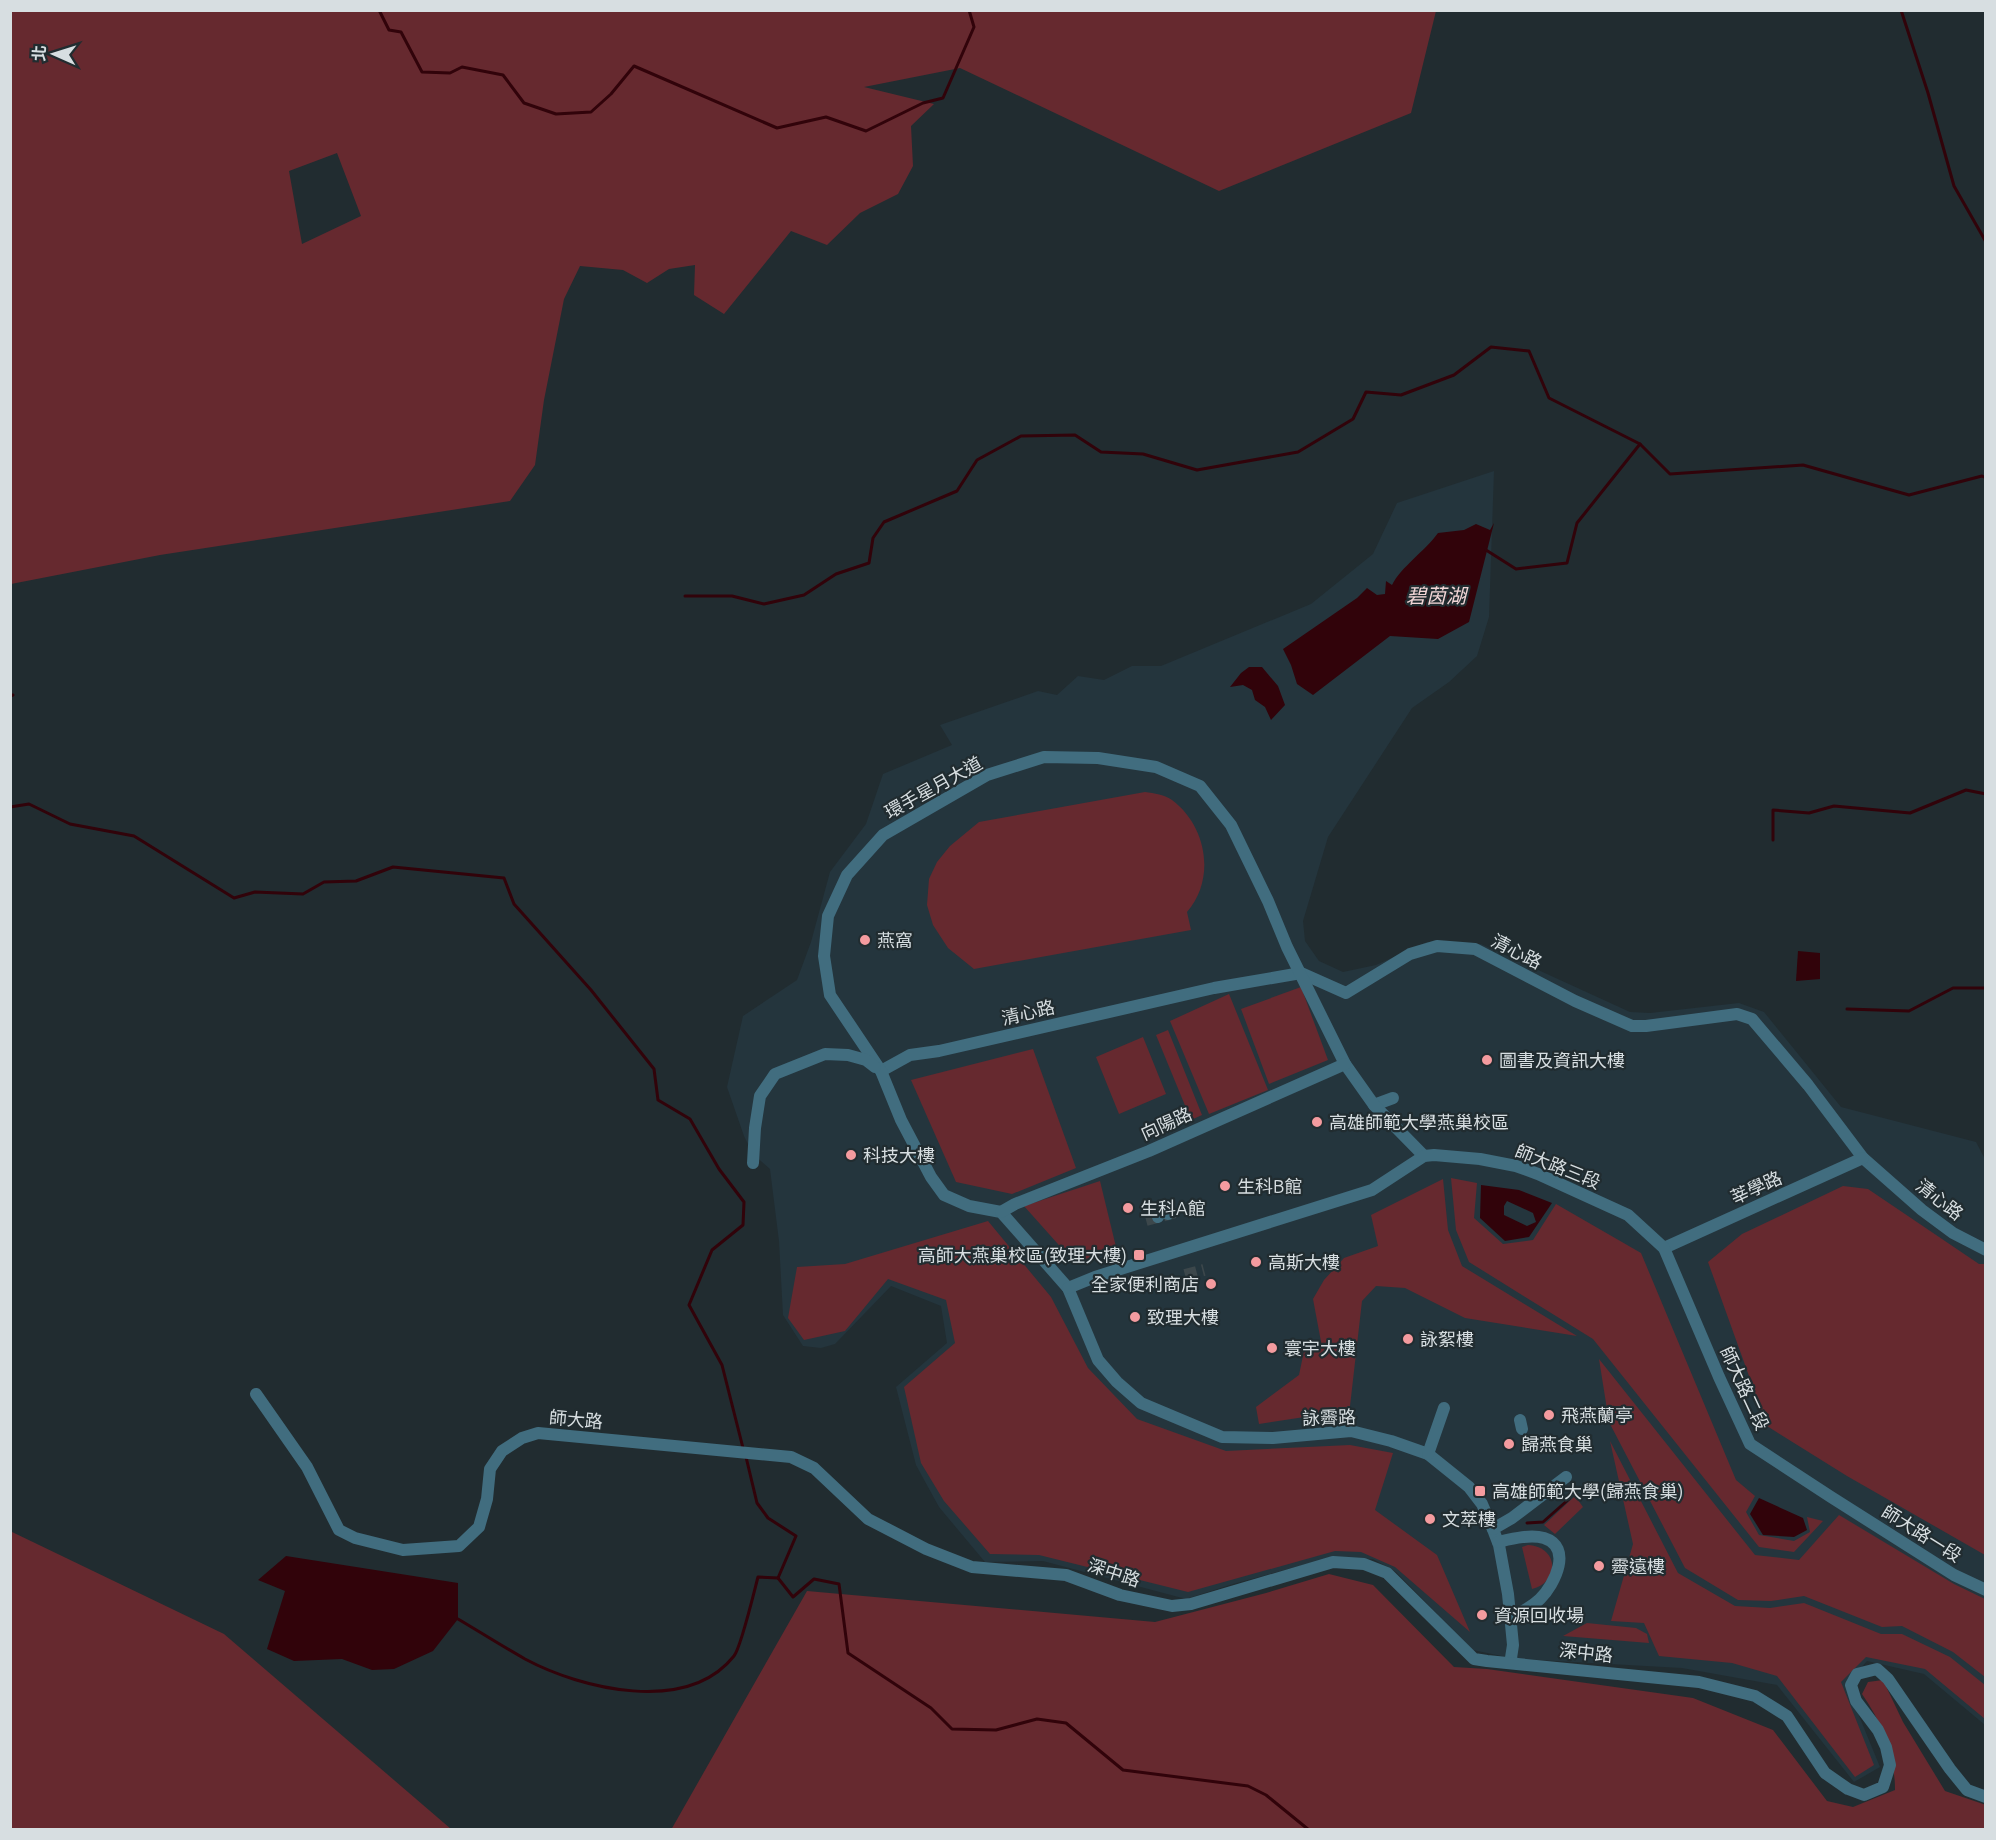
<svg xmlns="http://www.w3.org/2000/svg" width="1996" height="1840" font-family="Ubuntu,'Noto Sans TC',sans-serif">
  <rect width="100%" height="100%" fill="#212c30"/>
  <polygon fill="#24353d" points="1494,471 1489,617 1477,656 1449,682 1412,708 1328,837 1303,921 1305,941 1319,961 1343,972 1376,965 1427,942 1481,944 1630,1012 1650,1013 1739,1003 1764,1012 1841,1107 1976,1142 1986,1161 1985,1725 1924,1674 1867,1661 1846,1684 1880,1767 1854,1782 1777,1685 1682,1668 1537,1660 1511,1658 1473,1650 1396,1572 1373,1559 1336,1558 1307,1564 1233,1584 1186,1599 1043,1561 985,1562 939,1507 916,1465 896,1387 947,1343 941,1306 891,1286 835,1344 821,1348 803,1346 783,1315 779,1241 770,1169 753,1154 744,1136 727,1087 743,1016 797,980 811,942 830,872 866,824 883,774 952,745 940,725 1038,691 1057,695 1078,676 1104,680 1132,666 1161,666 1311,604 1373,554 1397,503"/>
  <g fill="#66292f" fill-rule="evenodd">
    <path d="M11,10h1425v1l-25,102 -192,78 -259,-123 -96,19 70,17 -23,22 2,40 -15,28 -38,19 -33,32 -36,-14 -67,83 -30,-19 1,-30 -26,4 -22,14 -24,-13 -43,-4 -16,33 -20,101 -9,65 -25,36 -350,54 -149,29zM337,153l24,63 -59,28 -13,-73z"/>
    <path d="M1145,792c9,1 20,3 27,8 35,26 44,79 15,112l4,18 -217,39 -26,-21 -15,-23 -6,-20 2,-26 8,-17 13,-16 29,-24z"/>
    <polygon points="1301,987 1328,1060 1269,1084 1241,1009"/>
    <polygon points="1229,994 1268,1090 1209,1114 1170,1021"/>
    <polygon points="1168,1030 1202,1115 1191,1120 1156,1035"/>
    <polygon points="1143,1037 1166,1094 1119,1114 1096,1057"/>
    <polygon points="1033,1049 1076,1168 1012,1194 956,1182 911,1080"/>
    <polygon points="1451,1178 1477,1183 1474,1218 1503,1244 1533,1240 1556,1204 1641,1253 1736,1480 1755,1496 1746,1512 1759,1535 1794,1541 1810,1532 1807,1517 1823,1521 1794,1552 1759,1547 1593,1339 1469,1262 1456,1230"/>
    <polygon points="1443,1179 1448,1230 1462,1266 1577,1336 1465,1318 1405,1288 1376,1286 1362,1301 1349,1415 1311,1416 1259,1424 1256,1407 1299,1375 1304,1351 1322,1347 1313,1299 1324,1280 1344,1258 1378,1246 1371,1215"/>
    <polygon points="1100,1181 1117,1251 1074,1262 1024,1206"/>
    <polygon points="1843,1186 1868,1189 1979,1264 1985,1264 1985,1555 1847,1476 1767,1426 1708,1262 1742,1234"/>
    <polygon points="988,1221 1051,1297 1088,1368 1137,1419 1226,1451 1350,1445 1393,1453 1375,1510 1437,1555 1470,1632 1395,1567 1361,1552 1335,1551 1188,1592 1039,1555 990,1554 944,1501 921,1463 904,1387 955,1343 946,1300 888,1279 845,1331 804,1340 788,1318 797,1267 845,1264"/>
    <polygon points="1599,1359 1755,1555 1799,1560 1839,1515 1954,1584 1985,1599 1985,1677 1953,1652 1902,1626 1882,1627 1804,1596 1771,1601 1738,1600 1685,1568 1609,1422"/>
    <polygon points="1610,1441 1678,1573 1735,1606 1770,1608 1804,1603 1881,1634 1902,1634 1950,1657 1985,1685 1985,1719 1925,1669 1866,1657 1841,1682 1874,1765 1855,1777 1777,1676 1732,1663 1659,1656 1644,1623 1611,1621 1633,1544"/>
    <polygon points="1575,1496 1583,1507 1555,1534 1544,1525"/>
    <polygon points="10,1531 224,1634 451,1829 11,1829"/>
    <path d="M1528,1545c31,2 32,37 4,44l-10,-42z"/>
    <path d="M1329,1574l44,11 81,82 33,2 206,29 80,32 54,71 26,6 42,-17c0,-36 -13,-67 -33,-96l6,-12 15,-2 20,42 42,69 41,14 -1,25h-1314l136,-239 348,31 111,-29z"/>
    <polygon points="1587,1623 1636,1628 1647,1634 1649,1643 1563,1636"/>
  </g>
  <g fill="#31030a" fill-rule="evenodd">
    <path d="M1494,523l-25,99 -31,17 -48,-3 -77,59 -16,-11 -6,-19 -8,-16 74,-51 10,-10 10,7 8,-1 1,-13 6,4c9,-18 33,-34 46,-52l26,-3 12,-6 14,6z"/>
    <polygon points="1249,667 1262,667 1278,686 1285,705 1271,720 1265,707 1255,700 1252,690 1243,685 1230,687 1241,673"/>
    <polygon points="1798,951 1820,953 1820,979 1796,981"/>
    <path d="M1481,1185l38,5 33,13 -23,34 -24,4 -25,-23zM1507,1201l26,12 3,9 -9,4 -23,-11v-9z"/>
    <polygon points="1759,1498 1803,1518 1807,1530 1794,1537 1763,1535 1750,1514"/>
    <polygon points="286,1556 458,1583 458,1619 433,1651 394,1669 372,1670 342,1659 294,1661 267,1649 285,1591 258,1580"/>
  </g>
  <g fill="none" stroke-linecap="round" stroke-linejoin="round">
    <g stroke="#31030a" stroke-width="3">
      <polyline points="379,10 389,30 401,32 422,72 450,73 462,67 503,75 524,103 556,114 591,112 611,94 634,66 777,128 826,117 866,131 923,103 943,98 974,27 969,10"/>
      <polyline points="1901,10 1928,93 1954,186 1986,242"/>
      <polyline points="1486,550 1516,569 1567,563 1577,523 1640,444 1670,474 1803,465 1909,495 1982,476 1986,478"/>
      <polyline points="685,596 732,596 764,604 804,595 836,574 869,563 873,538 884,522 957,491 977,460 1021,436 1075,435 1101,452 1143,454 1197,470 1298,452 1353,419 1366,392 1401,395 1454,375 1491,347 1529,351 1549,398 1640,444"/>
      <polyline points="10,696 13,695"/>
      <polyline points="10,807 29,804 70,824 134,836 234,898 255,892 303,894 324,882 356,881 393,867 504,878 514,904 591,990 654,1069 658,1100 690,1119 719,1169 744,1202 743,1225 712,1250 689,1305 722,1365 743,1448"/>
      <polyline points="1773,840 1773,810 1809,813 1834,806 1910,813 1966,790 1986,794"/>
      <polyline points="1847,1009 1909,1011 1953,988 1986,988"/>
      <polyline points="746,1457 757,1503 768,1518 796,1536 778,1578 793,1597 814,1579 839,1584 848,1653 931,1708 952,1729 996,1730 1037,1719 1066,1723 1123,1770 1248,1786 1266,1795 1309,1830"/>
      <polyline points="1527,1523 1543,1522 1569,1499"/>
      <path d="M458,1619c22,13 44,27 67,40 56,30 162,56 209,-3 7,-9 20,-64 24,-79l20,1"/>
    </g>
    <g stroke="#3c474b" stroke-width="12" stroke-dasharray="12 6" stroke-linecap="butt">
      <polyline points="1146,1220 1176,1212"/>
      <polyline points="1185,1275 1204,1270"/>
    </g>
    <g stroke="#416d7f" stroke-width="12">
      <polyline points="881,1071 910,1055 939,1051 1214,988 1301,973 1346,993 1410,954 1437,946 1475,949 1575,1001 1632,1026 1646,1026 1737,1014 1752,1019 1808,1085 1863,1158 1922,1210 1953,1233 1986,1250"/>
      <polyline points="1374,1105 1393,1098"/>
      <polyline points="1424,1156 1374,1105 1345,1064 1287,947 1268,901 1231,825 1200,786 1156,767 1098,758 1044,757 987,775 883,835 847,875 828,916 824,956 830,995 881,1071 901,1120 931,1177 944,1195 969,1206 1001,1212 1068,1288 1098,1360 1117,1382 1141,1403 1222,1437 1273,1438 1351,1431 1391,1441 1428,1454 1469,1487 1482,1504 1494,1532 1499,1545 1508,1594 1513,1645 1511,1658 1513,1663"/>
      <polyline points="753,1163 755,1128 760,1096 775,1074 825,1054 848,1055 866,1060 875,1067"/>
      <polyline points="1001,1212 1015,1204 1149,1151 1345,1064"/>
      <polyline points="1158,1217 1157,1213 1168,1212 1168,1214"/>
      <polyline points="1664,1248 1863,1158"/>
      <polyline points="1068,1288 1095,1277 1372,1190 1424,1156 1434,1155 1480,1159 1516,1166 1538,1174 1628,1215 1664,1248 1719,1377 1750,1444 1831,1497 1954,1575 1986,1590"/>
      <polyline points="256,1394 307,1467 339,1530 355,1538 403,1550 459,1546 479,1527 487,1499 490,1469 502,1451 522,1438 538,1433 791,1457 814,1468 868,1519 926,1549 972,1567 1066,1575 1120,1595 1172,1606 1191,1604 1333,1562 1364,1564 1387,1573 1474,1659 1487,1661 1699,1682 1755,1696 1787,1716 1825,1773 1848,1789 1864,1795 1883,1787 1890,1765 1886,1747 1878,1730 1856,1701 1851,1685 1857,1674 1877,1669 1888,1679 1950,1769 1967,1790 1986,1797"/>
      <polyline points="1520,1420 1522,1429"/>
      <polyline points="1428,1454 1444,1408"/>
      <polyline points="1493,1529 1512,1518 1566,1477"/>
      <path d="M1498,1542c13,-3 32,-8 46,-4 29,9 11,46 -4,61 -8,8 -21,14 -31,20"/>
    </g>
  </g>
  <g fill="#f49b9f" stroke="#212c30" stroke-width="2">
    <circle cx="865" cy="940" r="6"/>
    <circle cx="1487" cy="1060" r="6"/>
    <circle cx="1317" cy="1122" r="6"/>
    <circle cx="851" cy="1155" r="6"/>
    <circle cx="1225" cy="1186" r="6"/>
    <circle cx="1128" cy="1208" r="6"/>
    <rect x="1133" y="1249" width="12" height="12" rx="3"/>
    <circle cx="1256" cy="1262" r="6"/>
    <circle cx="1211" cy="1284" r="6"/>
    <circle cx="1135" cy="1317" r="6"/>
    <circle cx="1408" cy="1339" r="6"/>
    <circle cx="1272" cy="1348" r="6"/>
    <circle cx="1549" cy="1415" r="6"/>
    <circle cx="1509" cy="1444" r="6"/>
    <rect x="1474" y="1485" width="12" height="12" rx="3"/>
    <circle cx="1430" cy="1519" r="6"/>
    <circle cx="1599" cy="1566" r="6"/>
    <circle cx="1482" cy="1615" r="6"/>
  </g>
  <g text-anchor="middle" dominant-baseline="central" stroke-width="4.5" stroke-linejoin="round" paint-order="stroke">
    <g font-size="18" fill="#d7dee1" stroke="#212c30">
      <text transform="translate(933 787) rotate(-29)">環手星月大道</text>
      <text transform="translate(1517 951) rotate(27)">清心路</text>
      <text transform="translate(1028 1012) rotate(-13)">清心路</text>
      <text transform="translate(1166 1123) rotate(-24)">向陽路</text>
      <text transform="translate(1558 1166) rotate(22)">師大路三段</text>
      <text transform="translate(1756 1187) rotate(-24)">莘學路</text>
      <text transform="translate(1940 1199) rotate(38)">清心路</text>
      <text transform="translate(1745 1388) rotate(65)">師大路二段</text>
      <text transform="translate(1329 1417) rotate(-2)">詠霽路</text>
      <text transform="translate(576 1419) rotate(5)">師大路</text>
      <text transform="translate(1922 1533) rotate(32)">師大路一段</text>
      <text transform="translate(1114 1572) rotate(18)">深中路</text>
      <text transform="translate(1586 1652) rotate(6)">深中路</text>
    </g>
    <g font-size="18" fill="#d7dee1" stroke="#212c30" text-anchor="start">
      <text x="877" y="940">燕窩</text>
      <text x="1499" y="1060">圖書及資訊大樓</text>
      <text x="1329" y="1122">高雄師範大學燕巢校區</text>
      <text x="863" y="1155">科技大樓</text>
      <text x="1237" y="1186">生科B館</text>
      <text x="1140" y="1208">生科A館</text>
      <text x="1127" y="1255" text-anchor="end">高師大燕巢校區(致理大樓)</text>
      <text x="1268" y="1262">高斯大樓</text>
      <text x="1199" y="1284" text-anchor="end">全家便利商店</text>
      <text x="1147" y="1317">致理大樓</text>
      <text x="1420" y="1339">詠絮樓</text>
      <text x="1284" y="1348">寰宇大樓</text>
      <text x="1561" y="1415">飛燕蘭亭</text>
      <text x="1521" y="1444">歸燕食巢</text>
      <text x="1492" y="1491">高雄師範大學(歸燕食巢)</text>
      <text x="1442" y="1519">文萃樓</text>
      <text x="1611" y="1566">霽遠樓</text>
      <text x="1494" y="1615">資源回收場</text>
    </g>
    <g font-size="20" font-style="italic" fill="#f2d6d7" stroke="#212c30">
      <text x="1436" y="595">碧茵湖</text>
    </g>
  </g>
  <rect width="1996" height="1840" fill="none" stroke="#d7dee1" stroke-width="24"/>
  <g transform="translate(54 54) rotate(273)" stroke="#212c30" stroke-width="4.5" paint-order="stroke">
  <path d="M0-4.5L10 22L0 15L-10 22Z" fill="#d7dee1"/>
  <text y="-9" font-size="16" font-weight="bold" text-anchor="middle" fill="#d7dee1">北</text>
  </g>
</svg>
